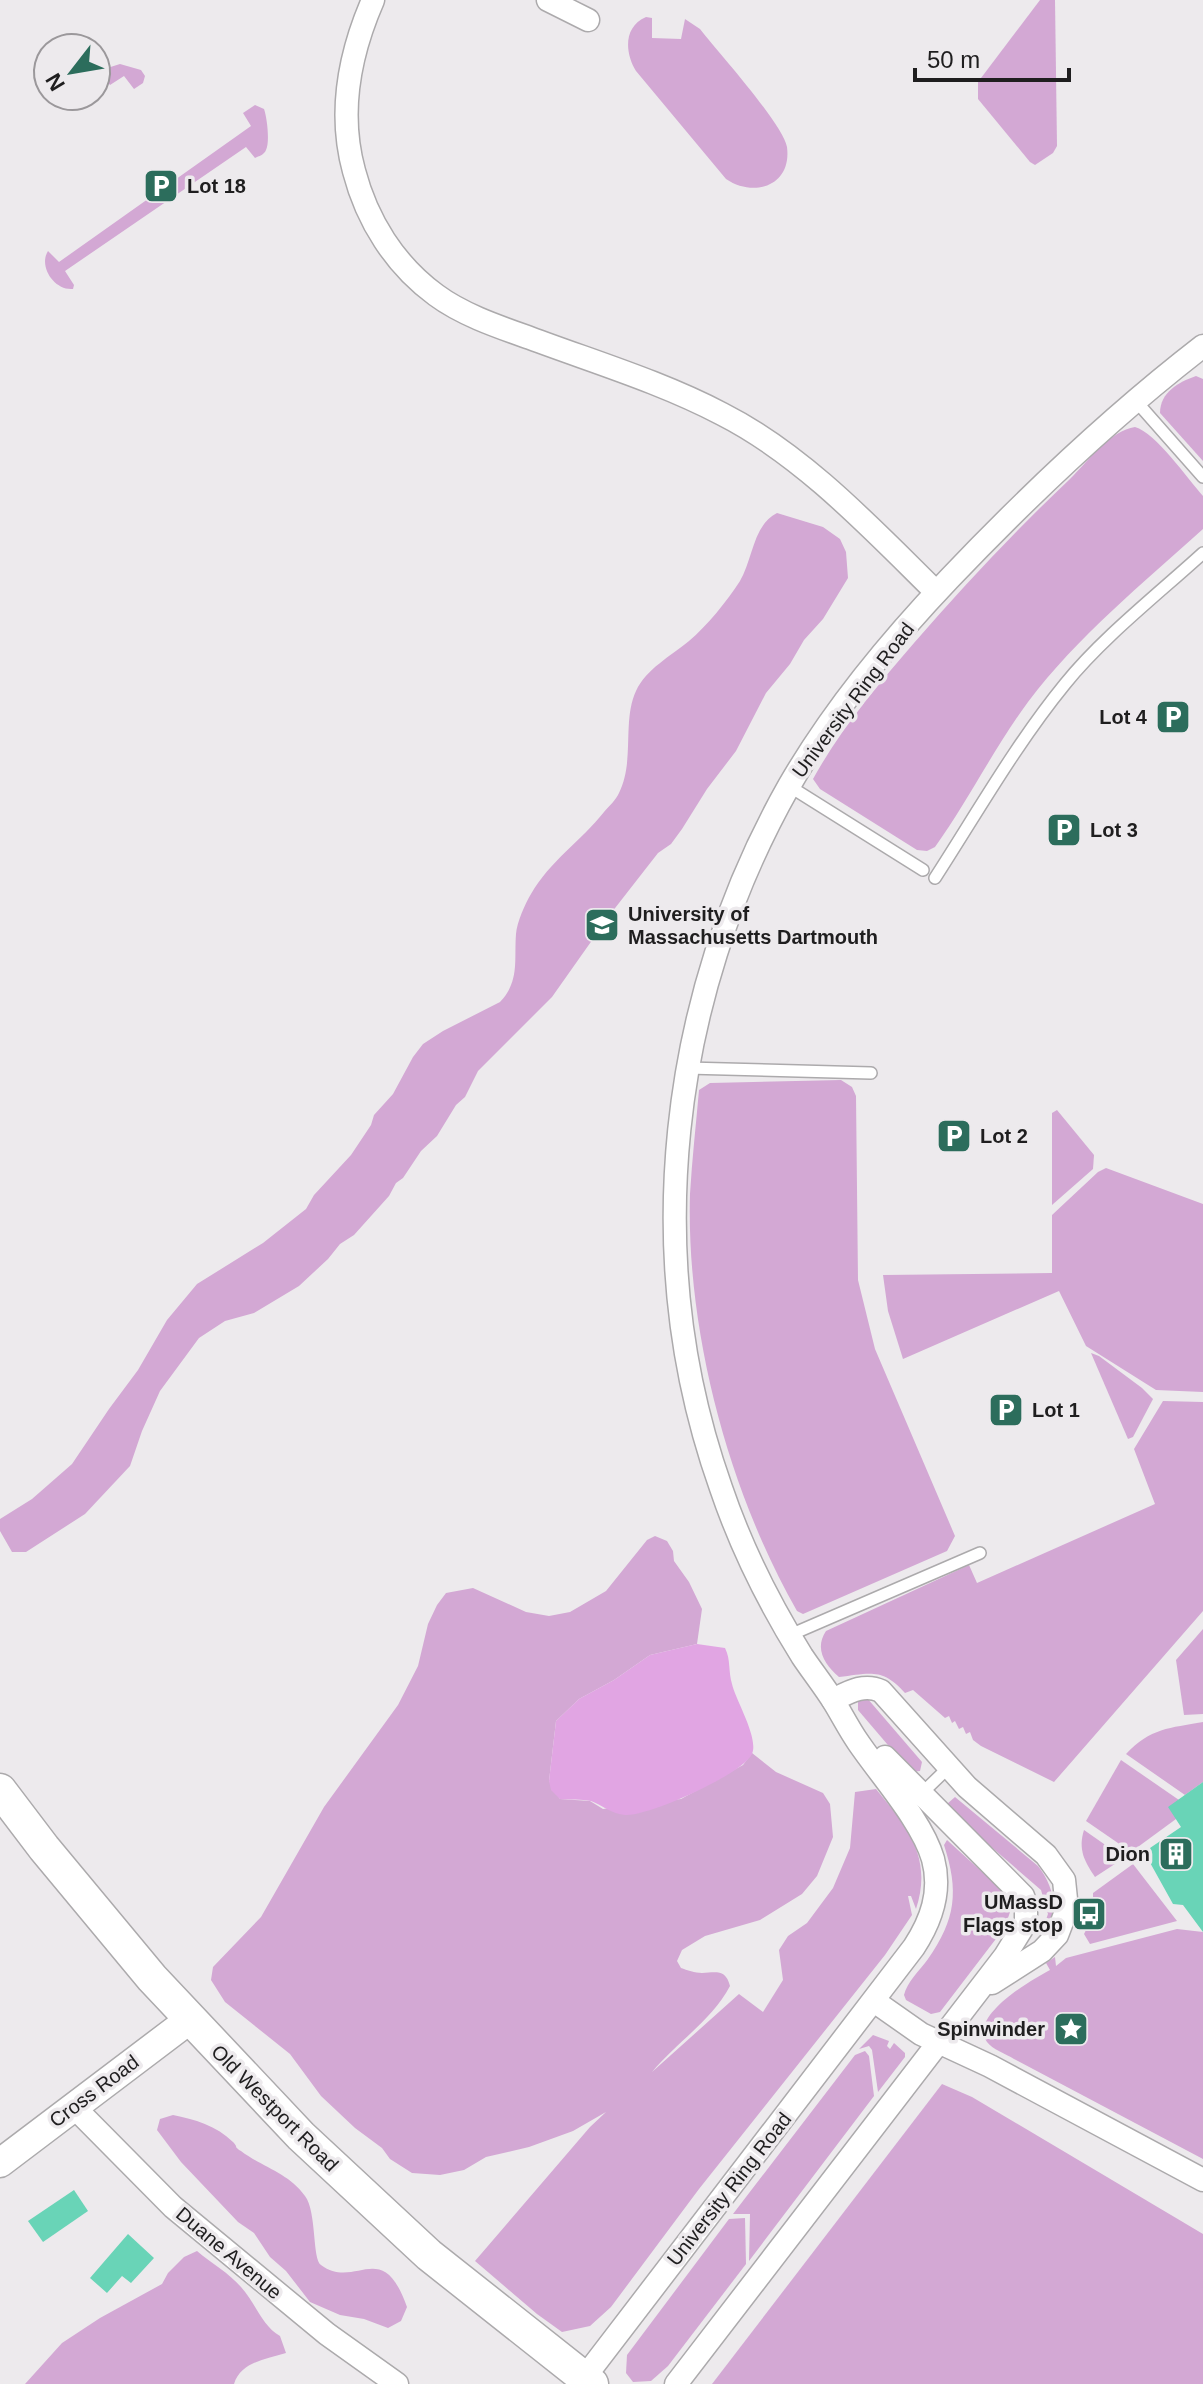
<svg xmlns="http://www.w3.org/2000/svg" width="1203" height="2384" font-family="Helvetica,sans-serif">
  <rect width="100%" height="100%" fill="#edeaed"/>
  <g fill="#d3a8d4">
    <polygon points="1040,0 1055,0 1057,146 1053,153 1035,165 1030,162 978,99 978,82"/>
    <path d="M646,17l6,1v20l29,1 4,-20 15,10c18,23 83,95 87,118 5,39 -33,51 -61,32l-90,-108c-11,-18 -13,-44 10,-54z"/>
    <polygon points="120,64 141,70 145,76 143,83 134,89 124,76 110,85 101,74 101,70"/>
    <path d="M255,105l9,4c3,8 6,33 2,41 -2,5 -7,6 -11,8l-9,-11 -181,124 9,14 -1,4c-18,2 -35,-22 -25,-38l11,11 192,-136 -8,-13z"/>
    <path d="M1196,376l7,3v82l-43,-48c0,-21 19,-31 36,-37z"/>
    <path d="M1135,427c21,6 52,51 68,69v33c-61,55 -125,107 -175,173 -34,46 -60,99 -93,145l-8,4 -10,-1 -97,-61 -7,-10c27,-49 64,-93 101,-136 50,-58 101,-112 156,-164 17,-17 41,-49 65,-52z"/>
    <path d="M777,513l46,14 17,12 6,13 2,26 -25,41 -19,21 -14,24 -24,29 -30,58 -29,38 -25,40 -11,15 -13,9 -46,59 -60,85 -74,74 -13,26 -9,8 -19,31 -16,15 -18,27 -7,5 -7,13 -35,39 -14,9 -12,15 -29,27 -45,27 -29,8 -26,17 -39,53 -18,40 -12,35 -45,48 -59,38h-14l-12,-21v-12l32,-20 40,-35 37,-55 29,-39 29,-50 30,-36 66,-41 43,-34 8,-14 37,-40 20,-30 3,-10 19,-21 20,-37 10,-13 20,-13 57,-29c20,-21 14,-42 16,-68 1,-12 9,-30 15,-40 19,-33 50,-53 73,-82 5,-6 12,-12 15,-19 16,-32 3,-72 17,-102 10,-22 35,-35 53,-50 18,-15 38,-40 51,-60 13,-22 13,-56 37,-68z"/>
    <path d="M841,1080l11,7 4,9 2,184 17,69 80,187 -8,15 -144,63 -6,-3c-68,-119 -111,-279 -107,-417 2,-35 6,-69 9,-104l11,-7z"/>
    <polygon points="1057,1110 1094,1155 1093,1169 1052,1205 1052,1113"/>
    <polygon points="1106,1168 1203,1204 1203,1392 1156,1390 1086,1346 1059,1291 903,1359 888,1311 883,1275 1052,1273 1052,1215 1098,1172"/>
    <polygon points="1091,1353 1099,1356 1142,1388 1153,1399 1133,1437 1128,1439"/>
    <path d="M1163,1401l40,1v209l-149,171 -73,-36 -8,-6 -3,-8 -4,2 -3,-7 -4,2 -4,-8 -3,2 -3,-7 -4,2 -32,-28 -8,3c-23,-26 -36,-19 -66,-16 -14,-12 -25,-28 -13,-46l143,-66 8,18 178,-79 -21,-55z"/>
    <path d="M655,1536l12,5 6,10 1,10 15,21 13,27 -5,35 -47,11 -36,25 -35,19 -23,22 -7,60 11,18 30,2 13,8 78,-10 62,-34 9,-12 24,19 47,21 7,11 3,33 -16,39 -15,18 -42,26 -55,16 -23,14 -5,11 4,7c6,2 14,5 21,5 14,-1 24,-4 28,13 -18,34 -54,57 -78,86l87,-78 24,18 20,-32 -4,-30 9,-14 19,-13 26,-35 17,-40 5,-56 21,-3c31,38 57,68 40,120l-5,-13h-3l4,19 -27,40 -186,234 -88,118 -21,19 -28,6 -25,-18 -62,-53 115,-134 16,-15 -33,19 -44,16 -43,10 -22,13 -24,5 -28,-2 -22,-14 -8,-11 -27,-20 -34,-32 -31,-42 -65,-52 -14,-22 2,-13 48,-50 63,-110 74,-102 20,-39 10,-42 9,-19 9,-12 27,-5 53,24 23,4 21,-4 36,-21 41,-51z"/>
    <polygon points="1203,1629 1203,1714 1184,1715 1176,1660"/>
    <polygon points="867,1698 922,1762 920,1771 911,1772 858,1710 858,1700"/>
    <path d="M1203,1722v60l-18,13 -59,-41c24,-26 44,-26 77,-32z"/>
    <polygon points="1121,1760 1179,1800 1176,1819 1131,1852 1086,1821"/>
    <path d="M955,1797l83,69c17,21 24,54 1,73l9,-25 -7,-24 -74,-64 -20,-22z"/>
    <path d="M1084,1830l40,28 -29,19c-11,-16 -17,-28 -11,-47z"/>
    <path d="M947,1840l56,51 8,18 -6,18 -65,85 -9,2 -25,-14 -2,-5c3,-13 16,-25 24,-36 28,-40 31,-68 16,-114z"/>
    <polygon points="1133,1864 1177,1921 1090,1944 1084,1934 1090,1922 1095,1922 1098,1908 1093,1906 1093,1893"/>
    <path d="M1177,1929l26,3v227l-189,-100c-8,-5 -22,-10 -27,-17 -19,-26 46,-63 63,-72l-4,-7 9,-6 1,9 10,-8z"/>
    <polygon points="873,2035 889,2041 887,2046 890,2049 894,2043 905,2053 905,2057 878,2092 872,2050 869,2046 859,2049"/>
    <polygon points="865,2051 869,2056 874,2096 749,2261 750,2214 733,2214 855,2055"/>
    <polygon points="942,2084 972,2097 1203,2234 1203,2384 712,2384"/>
    <path d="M173,2115c21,4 44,11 60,27 6,6 0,4 8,9 21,16 48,22 64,45 12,16 7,63 16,69 35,26 61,-29 86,42l-6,14 -13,7 -24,-9 -24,-4 -30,-13 -24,-31 -16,-14 -16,-24 -16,-11 -57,-60 -24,-32 3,-11z"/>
    <polygon points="745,2218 746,2264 668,2366 651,2381 633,2382 626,2373 627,2355 729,2219"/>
    <path d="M197,2251c14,12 32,22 44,36 14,15 21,39 39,49l6,17c-20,6 -45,9 -52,31h-209l37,-41 38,-25 62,-34 6,-11 16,-16z"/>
  </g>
  <path fill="#e1a5e3" d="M697,1644l28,4c6,12 3,23 7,36 4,17 27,54 20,70 -9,20 -105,63 -127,61 -13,-1 -23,-10 -34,-14 -9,-2 -22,-1 -31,-2l-9,-9 -2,-9 7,-60 23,-22 35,-19 36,-25z"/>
  <g fill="#69d4b7">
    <polygon points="1203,1782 1203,1932 1183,1905 1173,1904 1148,1859 1150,1848 1181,1827 1168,1807"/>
    <polygon points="74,2190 88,2211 43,2242 28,2221"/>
    <polygon points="128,2234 154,2258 131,2283 122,2276 107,2293 90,2278"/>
  </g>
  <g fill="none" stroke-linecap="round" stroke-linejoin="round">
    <g stroke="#acaaac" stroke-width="14">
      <g id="service">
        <polyline points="1135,400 1203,477"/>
        <polyline points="789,786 923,870"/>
        <path d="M935,878c42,-65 81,-134 130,-194 37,-46 93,-90 138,-131"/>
        <polyline points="687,1068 871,1073"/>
        <polyline points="790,1635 980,1553"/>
        <polyline points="920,1795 948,1768"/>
      </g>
    </g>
    <g stroke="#acaaac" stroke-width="25">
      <g id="minor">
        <path d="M373,0c-24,55 -35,113 -19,171 13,50 41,94 82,124 27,20 63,32 94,43 64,24 131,44 192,76 81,41 150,115 214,178"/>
        <polyline points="548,0 588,20"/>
        <path d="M833,1700c16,-8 31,-17 48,-9l86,96 79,68 18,25 3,29 -10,26 -15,16 -50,32"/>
        <polyline points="874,2001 921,2034 990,2066 1203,2180"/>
        <polyline points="73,2106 173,2207 327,2334 397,2384"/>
        <path d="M584,2378l330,-431c17,-26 28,-55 19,-88 -11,-38 -52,-83 -75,-117 -9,-13 -16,-27 -24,-40 -10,-16 -22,-31 -32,-46 -33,-53 -61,-109 -81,-168 -82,-231 -52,-490 68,-702 43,-75 101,-145 160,-207 80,-84 162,-162 254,-233"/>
        <polyline points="676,2384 1005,1956 1026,1922 1026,1905 1023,1896 885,1757"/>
      </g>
    </g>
    <g stroke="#acaaac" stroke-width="31">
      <polyline id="tertiary" points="0,2163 189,2020"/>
    </g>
    <g stroke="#acaaac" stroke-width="35">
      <polyline id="secondary" points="0,1790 44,1848 152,1978 301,2136 429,2255 592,2384"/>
    </g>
    <use href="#service" stroke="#fff" stroke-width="11"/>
    <use href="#minor" stroke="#fff" stroke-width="22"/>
    <use href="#tertiary" stroke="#fff" stroke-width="28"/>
    <use href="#secondary" stroke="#fff" stroke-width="32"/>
  </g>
  <defs>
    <g id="parking-square" transform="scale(1.8)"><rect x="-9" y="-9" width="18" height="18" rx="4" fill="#2c6d5c" stroke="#edeaed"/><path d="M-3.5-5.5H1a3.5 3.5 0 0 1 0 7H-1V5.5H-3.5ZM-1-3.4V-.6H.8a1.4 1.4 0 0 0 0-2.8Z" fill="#fff"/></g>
    <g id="university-square" transform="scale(1.8)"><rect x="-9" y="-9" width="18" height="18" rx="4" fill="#2c6d5c" stroke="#edeaed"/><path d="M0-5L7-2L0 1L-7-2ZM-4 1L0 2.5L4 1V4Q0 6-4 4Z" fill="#fff"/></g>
    <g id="building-square" transform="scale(1.8)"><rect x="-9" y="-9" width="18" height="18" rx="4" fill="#2c6d5c" stroke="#edeaed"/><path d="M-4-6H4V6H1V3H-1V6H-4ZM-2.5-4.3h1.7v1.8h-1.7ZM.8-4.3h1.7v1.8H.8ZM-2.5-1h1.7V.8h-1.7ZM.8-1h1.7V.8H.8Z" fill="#fff"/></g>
    <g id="bus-square" transform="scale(1.8)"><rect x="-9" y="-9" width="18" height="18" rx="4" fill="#2c6d5c" stroke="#edeaed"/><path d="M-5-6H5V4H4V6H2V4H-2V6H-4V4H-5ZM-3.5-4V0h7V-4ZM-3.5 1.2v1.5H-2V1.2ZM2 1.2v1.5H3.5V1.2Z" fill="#fff"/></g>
    <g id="sight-square" transform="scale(1.8)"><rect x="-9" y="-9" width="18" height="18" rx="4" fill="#2c6d5c" stroke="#edeaed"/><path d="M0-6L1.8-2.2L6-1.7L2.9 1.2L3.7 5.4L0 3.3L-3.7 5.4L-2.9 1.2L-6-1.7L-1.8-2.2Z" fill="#fff"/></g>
  </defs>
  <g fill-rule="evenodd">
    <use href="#parking-square" x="161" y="186"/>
    <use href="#parking-square" x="1173" y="717"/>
    <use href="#parking-square" x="1064" y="830"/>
    <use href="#university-square" x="602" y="925"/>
    <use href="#parking-square" x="954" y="1136"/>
    <use href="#parking-square" x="1006" y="1410"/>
    <use href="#building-square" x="1176" y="1854"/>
    <use href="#bus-square" x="1089" y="1914"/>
    <use href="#sight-square" x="1071" y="2029"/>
  </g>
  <g text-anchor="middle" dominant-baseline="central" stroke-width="7" stroke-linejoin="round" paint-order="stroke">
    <g font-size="20" font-weight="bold" fill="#1f1e1f" stroke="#edeaed" text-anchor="start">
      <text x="187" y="186">Lot 18</text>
      <text x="1147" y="717" text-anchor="end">Lot 4</text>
      <text x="1090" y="830">Lot 3</text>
      <text x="628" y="914">University of<tspan x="628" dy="23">Massachusetts Dartmouth</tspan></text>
      <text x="980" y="1136">Lot 2</text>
      <text x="1032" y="1410">Lot 1</text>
      <text x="1150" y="1854" text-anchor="end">Dion</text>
      <text x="1063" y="1902" text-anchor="end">UMassD<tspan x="1063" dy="23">Flags stop</tspan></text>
      <text x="1045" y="2029" text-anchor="end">Spinwinder</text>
    </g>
    <g font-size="20" fill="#1f1e1f" stroke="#edeaed">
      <text transform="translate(853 700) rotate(-53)">University Ring Road</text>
      <text transform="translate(94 2091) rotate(-37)">Cross Road</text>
      <text transform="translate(275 2108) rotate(45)">Old Westport Road</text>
      <text transform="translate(729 2189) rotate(-52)">University Ring Road</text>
      <text transform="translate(229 2253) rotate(40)">Duane Avenue</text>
    </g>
  </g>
  <g transform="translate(72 72) rotate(239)"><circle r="38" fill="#edeaed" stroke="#9b989b" stroke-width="2"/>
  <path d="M0-6L14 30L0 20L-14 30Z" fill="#2c6d5c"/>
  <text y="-12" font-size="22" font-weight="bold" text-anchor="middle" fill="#1f1e1f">N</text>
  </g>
  <path d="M915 68v12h154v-12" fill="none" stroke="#1f1e1f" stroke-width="4"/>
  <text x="927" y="68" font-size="24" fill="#1f1e1f" stroke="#edeaed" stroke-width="6" paint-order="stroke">50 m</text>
</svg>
